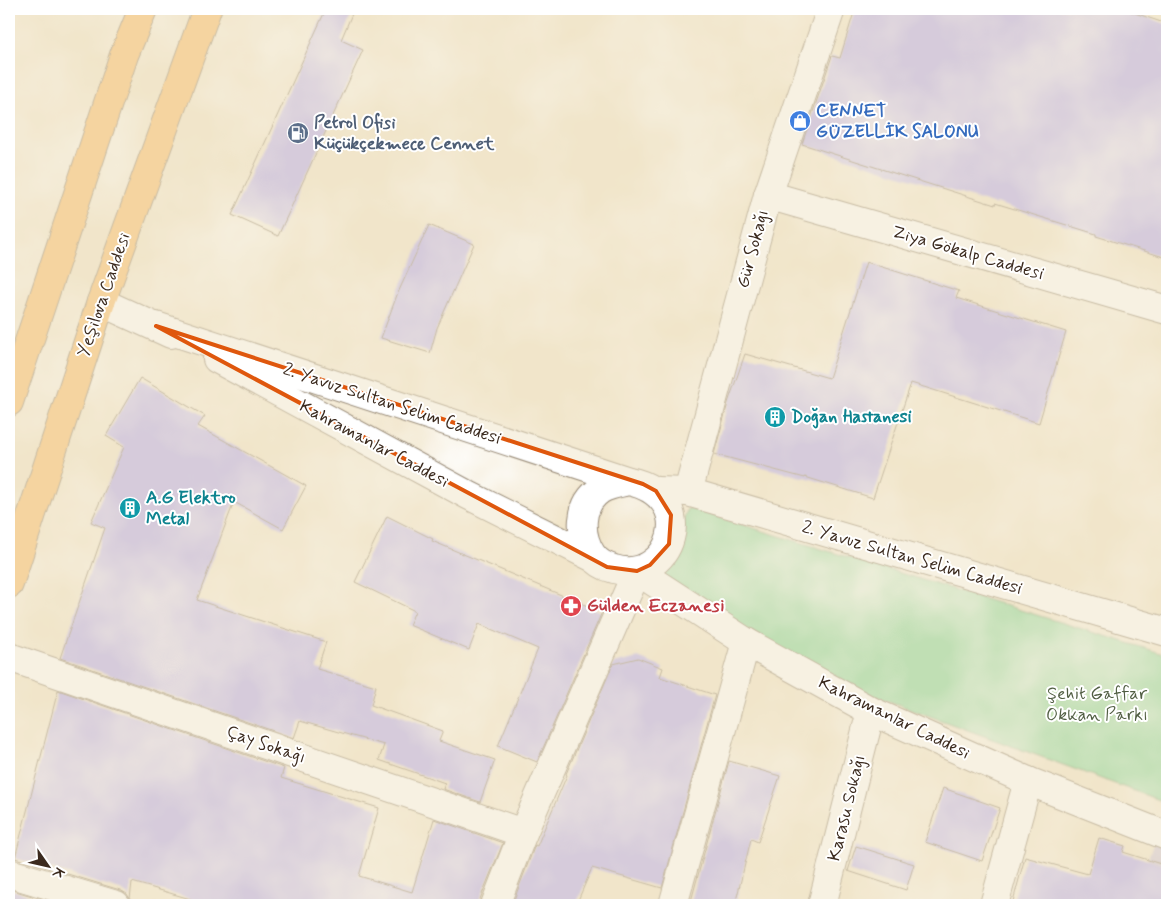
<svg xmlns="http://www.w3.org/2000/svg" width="1176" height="914" font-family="Mynerve,sans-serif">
  <rect width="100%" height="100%" fill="#fff"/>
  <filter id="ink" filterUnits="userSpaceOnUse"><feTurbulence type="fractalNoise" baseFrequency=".02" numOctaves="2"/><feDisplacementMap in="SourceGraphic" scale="10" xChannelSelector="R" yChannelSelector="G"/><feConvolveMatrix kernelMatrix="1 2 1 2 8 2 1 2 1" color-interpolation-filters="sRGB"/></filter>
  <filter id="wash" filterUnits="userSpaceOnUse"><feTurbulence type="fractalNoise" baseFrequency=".0096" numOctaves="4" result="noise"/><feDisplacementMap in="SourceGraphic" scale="20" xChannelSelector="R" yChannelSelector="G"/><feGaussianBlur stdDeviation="1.12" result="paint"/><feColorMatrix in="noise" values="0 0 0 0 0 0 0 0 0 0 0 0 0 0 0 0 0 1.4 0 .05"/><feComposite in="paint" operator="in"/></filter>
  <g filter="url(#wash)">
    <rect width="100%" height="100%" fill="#f1e5ca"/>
    <polygon fill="#c9bfd7" points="1167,804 1167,878 1158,905 1132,905"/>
    <polygon fill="#85d799" stroke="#60805c" points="688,508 1167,655 1167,803 793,666 658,585"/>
    <g id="blocks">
      <g fill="#b6acef">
        <polygon points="326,9 354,9 341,40 363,50 278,236 232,215"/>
        <polygon points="855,9 1123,9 1167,24 1167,258 1096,236 1096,234 995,203 995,205 802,144 832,56 840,58"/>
        <polygon points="429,225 474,244 437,328 430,353 381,338 397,295"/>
        <polygon points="866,262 959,291 956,298 1066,332 1039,423 911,383 873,498 805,477 805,478 714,454 728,403 745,354 829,378"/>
        <polygon points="140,378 205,416 198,426 306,486 283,529 234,502 197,600 326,642 317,669 376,686 371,705 443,731 439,741 495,760 480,802 443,789 445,783 379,760 384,745 300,721 294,738 60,658 105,528 91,522 124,447 106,436"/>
        <polygon points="387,516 433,539 432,541 602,612 537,762 498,746 538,649 479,624 469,650 409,625 415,611 355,582"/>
        <polygon points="638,658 663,668 660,677 715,695 662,888 592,868 576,905 512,905 535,845 537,846 567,775 566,774 613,664"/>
        <polygon points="58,690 284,768 281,778 379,808 359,876 412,892 434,819 503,843 480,899 480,905 211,905 132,882 130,899 127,894 120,890 15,858"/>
        <polygon points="729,761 780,776 758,842 751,839 735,905 690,905"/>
        <polygon points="943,788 1000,808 982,861 925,842"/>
        <polygon points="1099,838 1125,846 1123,852 1167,866 1167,905 1012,905 1025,857 1088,874"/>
        <polygon points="856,846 914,864 906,890 848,871"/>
        <polygon points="9,889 62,905 9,905"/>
      </g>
    </g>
  </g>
  <g filter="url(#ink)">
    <use href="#blocks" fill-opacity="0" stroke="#968874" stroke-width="1"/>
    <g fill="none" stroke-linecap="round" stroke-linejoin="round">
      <g stroke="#968874" stroke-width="30">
        <g id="minor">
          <polyline points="768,195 1167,310"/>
          <polyline points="688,492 768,195 831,9"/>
          <polyline points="9,657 523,833"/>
          <polyline points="9,873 116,905"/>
          <polyline points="495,905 523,833 637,571"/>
          <polyline points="673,905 746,642"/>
          <polyline points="822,905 871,711"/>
          <polyline points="994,905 1028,781"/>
        </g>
      </g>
      <g stroke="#968874" stroke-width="30">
        <g id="tertiary">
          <polyline points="101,302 171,334"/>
          <path d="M156,326l473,155c74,16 41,105 -15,88 -8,-2 -17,-7 -22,-14 -13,-20 -14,-50 8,-65 8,-5 20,-7 29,-9"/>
          <polyline points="217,359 468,495 594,558"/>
          <polyline points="656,491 688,492 1167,632"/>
          <polyline points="637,571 746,642 871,711 1028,781 1167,836"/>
        </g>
      </g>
      <g stroke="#968874" stroke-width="30">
        <polyline id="primary" points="9,584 101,302 207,9"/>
      </g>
      <g stroke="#968874" stroke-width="30">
        <polyline id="trunk" points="9,402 124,55 143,9"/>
      </g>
      <use href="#minor" stroke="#fff" stroke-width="28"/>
      <use href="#tertiary" stroke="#fff" stroke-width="28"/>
      <use href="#primary" stroke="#fabe6d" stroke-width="28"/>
      <use href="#trunk" stroke="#fabe6d" stroke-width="28"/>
    </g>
  </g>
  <path d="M0 0H1176V914H0ZM156,326l487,158 13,7 15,24 -2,29 -19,21 -13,6 -30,-4z" fill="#f1e5ca" fill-opacity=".55" fill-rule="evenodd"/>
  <path fill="none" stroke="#df570d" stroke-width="4" stroke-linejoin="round" d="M156,326l487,158 13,7 15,24 -2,29 -19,21 -13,6 -30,-4z"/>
  <defs>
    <g id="shop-disc" transform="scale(1.125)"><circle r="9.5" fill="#3f7fe0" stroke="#fff"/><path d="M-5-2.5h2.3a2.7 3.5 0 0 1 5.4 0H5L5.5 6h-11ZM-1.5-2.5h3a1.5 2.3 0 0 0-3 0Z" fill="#fff"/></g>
    <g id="fuel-disc" transform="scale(1.125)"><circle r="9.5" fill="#5c6f8a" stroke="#fff"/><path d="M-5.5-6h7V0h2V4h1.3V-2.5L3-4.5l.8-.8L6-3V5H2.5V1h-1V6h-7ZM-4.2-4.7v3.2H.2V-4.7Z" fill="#fff"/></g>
    <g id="building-disc" transform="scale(1.125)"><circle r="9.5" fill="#0f9aa8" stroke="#fff"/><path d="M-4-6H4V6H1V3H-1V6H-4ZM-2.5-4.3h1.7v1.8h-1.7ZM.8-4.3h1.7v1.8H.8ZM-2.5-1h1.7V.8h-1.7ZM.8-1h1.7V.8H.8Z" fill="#fff"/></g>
    <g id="pharmacy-disc" transform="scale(1.125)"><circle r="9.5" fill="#e0444e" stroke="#fff"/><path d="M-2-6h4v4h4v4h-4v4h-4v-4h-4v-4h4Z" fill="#fff"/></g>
  </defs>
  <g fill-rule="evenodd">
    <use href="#shop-disc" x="800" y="121"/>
    <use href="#fuel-disc" x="298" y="133"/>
    <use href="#building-disc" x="775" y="417"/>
    <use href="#building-disc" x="130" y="508"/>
    <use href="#pharmacy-disc" x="571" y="606"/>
  </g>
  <g text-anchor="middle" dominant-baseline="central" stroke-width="4" stroke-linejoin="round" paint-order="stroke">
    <g font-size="18" font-weight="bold" fill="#366cbe" stroke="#fff" text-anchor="start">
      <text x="816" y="111">CENNET<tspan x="816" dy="21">GÜZELLİK SALONU</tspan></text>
    </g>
    <g font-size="18" font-weight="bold" fill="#4e5e75" stroke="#fff" text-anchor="start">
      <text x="314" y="123">Petrol Ofisi<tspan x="314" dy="21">Küçükçekmece Cennet</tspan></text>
    </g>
    <g font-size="18" fill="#3b2a1e" stroke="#fff">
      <text transform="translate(753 249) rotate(-75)">Gür Sokağı</text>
      <text transform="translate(968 253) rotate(16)">Ziya Gökalp Caddesi</text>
      <text transform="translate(104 295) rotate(-71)">Yeşilova Caddesi</text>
      <text transform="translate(392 404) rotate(18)">2. Yavuz Sultan Selim Caddesi</text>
      <text transform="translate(374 444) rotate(28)">Kahramanlar Caddesi</text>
      <text transform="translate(912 558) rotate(16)">2. Yavuz Sultan Selim Caddesi</text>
      <text transform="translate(894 718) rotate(26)">Kahramanlar Caddesi</text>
      <text transform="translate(266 745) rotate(19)">Çay Sokağı</text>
      <text transform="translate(847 808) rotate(-76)">Karasu Sokağı</text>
    </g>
    <g font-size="18" font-weight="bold" fill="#0d838f" stroke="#fff" text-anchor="start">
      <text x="791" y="417">Doğan Hastanesi</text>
      <text x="146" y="498">A.G Elektro<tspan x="146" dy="21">Metal</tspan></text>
    </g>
    <g font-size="18" font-weight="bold" fill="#be3a42" stroke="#fff" text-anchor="start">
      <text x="587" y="606">Gülden Eczanesi</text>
    </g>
    <g font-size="18" fill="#515e43" stroke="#fff">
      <text x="1097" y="694">Şehit Gaffar<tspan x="1097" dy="21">Okkan Parkı</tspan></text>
    </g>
  </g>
  <rect width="1176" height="914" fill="none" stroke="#fff" stroke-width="30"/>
  <g transform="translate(48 866) rotate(124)" stroke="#ffffff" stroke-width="4" paint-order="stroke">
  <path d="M0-4L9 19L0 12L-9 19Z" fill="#3b2a1e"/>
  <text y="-8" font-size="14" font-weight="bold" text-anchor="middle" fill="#3b2a1e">K</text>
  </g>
</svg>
